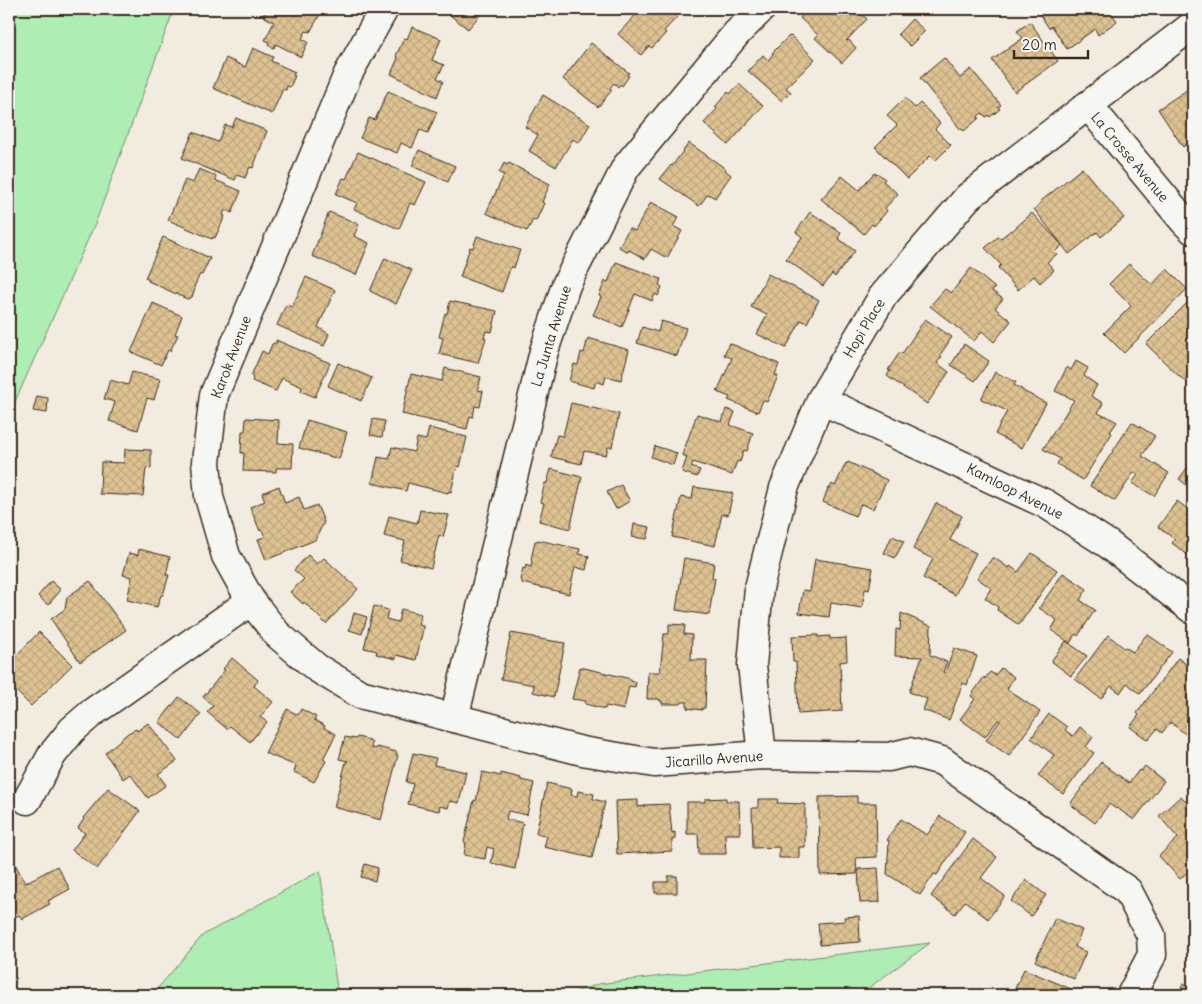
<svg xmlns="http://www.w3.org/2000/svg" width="1202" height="1004" font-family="Delius,sans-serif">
  <defs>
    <pattern id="building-cross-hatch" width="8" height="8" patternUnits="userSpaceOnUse" patternTransform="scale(1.25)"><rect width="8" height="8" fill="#dec292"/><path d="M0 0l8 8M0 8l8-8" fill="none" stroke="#bfa77d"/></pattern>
  </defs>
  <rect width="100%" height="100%" fill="#f1ecdf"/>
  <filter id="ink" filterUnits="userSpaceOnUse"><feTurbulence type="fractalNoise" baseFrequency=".02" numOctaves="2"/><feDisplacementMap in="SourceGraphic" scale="10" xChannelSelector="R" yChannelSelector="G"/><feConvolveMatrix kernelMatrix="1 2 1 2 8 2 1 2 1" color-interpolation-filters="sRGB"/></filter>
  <g filter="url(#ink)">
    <g fill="#aeedb4" stroke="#748c69">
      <polygon points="9,9 174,9 95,224 9,415"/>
      <polygon points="320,871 338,995 152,995 203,935"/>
      <polygon points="930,943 859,995 567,995 598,984"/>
    </g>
    <g fill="url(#building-cross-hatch)" stroke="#3b2a1e">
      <polygon points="266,9 323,9 310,32 306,31 302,39 308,42 301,57 276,44 274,48 268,45 269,42 265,40 274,22 263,16"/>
      <polygon points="442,9 485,9 468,29"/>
      <polygon points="641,9 668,9 677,17 664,31 666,33 652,48 649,46 641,55 618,34"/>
      <polygon points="807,9 856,9 867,19 846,41 849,40 856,48 842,63 815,38 818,35 800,18"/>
      <polygon points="879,9 896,9 888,17"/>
      <polygon points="1036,9 1105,9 1108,13 1110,11 1117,21 1098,35 1095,29 1067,49 1052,26 1049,28"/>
      <polygon points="912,19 925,31 910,46 898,34"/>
      <polygon points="1030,22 1058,61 1015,92 992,60 1023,38 1017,31"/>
      <polygon points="412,27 441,39 432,60 444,65 437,78 443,81 437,97 391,74 398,58 396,56 404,38 407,39"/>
      <polygon points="789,36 790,37 791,36 815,59 786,88 791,92 782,101 748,71 763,55 768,60 773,54 772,53"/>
      <polygon points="591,43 629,73 627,75 629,76 622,86 620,84 618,87 614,83 610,88 612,90 598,107 563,79"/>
      <polygon points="253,48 273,57 271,61 295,72 293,75 295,76 290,87 287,86 286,90 283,89 272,114 213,88 226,58 245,67"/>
      <polygon points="944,58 960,78 971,69 1001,105 998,107 1000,109 990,117 989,115 986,117 982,113 978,116 979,118 964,131 962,129 961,130 920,78"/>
      <polygon points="739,84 763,106 728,145 704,123 717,109 715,107 728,92 730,94"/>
      <polygon points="1193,86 1193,140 1183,147 1158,109"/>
      <polygon points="388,91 437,112 428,133 420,130 412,148 401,143 397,153 360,138 369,118 375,120"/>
      <polygon points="543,95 590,124 579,143 573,139 556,167 529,151 538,135 525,127"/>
      <polygon points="905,98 915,108 920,103 940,123 935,129 951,145 935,161 930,156 907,179 875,147 897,125 887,116"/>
      <polygon points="236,118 267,131 253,168 250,167 245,178 237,175 235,180 182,158 193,132 218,142 225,125 232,127"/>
      <polygon points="689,143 726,169 725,170 731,175 715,198 708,194 699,206 660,179 671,165 672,166"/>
      <polygon points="419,150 455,166 448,182 412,166"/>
      <polygon points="358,152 426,182 415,205 410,203 399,229 354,209 357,203 336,194 343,178 346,179"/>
      <polygon points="504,163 508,165 509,163 550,184 542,202 544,203 536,221 533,220 527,231 486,213 504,175 499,173"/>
      <polygon points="1082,168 1124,218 1101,237 1097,232 1069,254 1034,209 1042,202 1041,201"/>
      <polygon points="199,169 216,176 215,180 241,191 232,213 225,210 223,215 225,216 215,238 213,237 212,239 168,220 185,180 193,183"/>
      <polygon points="874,173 876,174 877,173 885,179 883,181 898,194 885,208 887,211 874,226 872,224 864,234 821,199 842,176 859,190"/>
      <polygon points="651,202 679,217 673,226 682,231 667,258 651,249 645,259 629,250 628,252 619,247 629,228 635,231"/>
      <polygon points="329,212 359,224 354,236 369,243 356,275 312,256"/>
      <polygon points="810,212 841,233 838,238 855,251 835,277 832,274 823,286 786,259 802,237 796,232"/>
      <polygon points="1032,213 1062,245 1055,252 1057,254 1047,262 1054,270 1040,283 1034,276 1018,290 998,268 1001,265 985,248 999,236 1001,238 1011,230 1012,231"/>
      <polygon points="477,236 520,250 514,268 511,266 502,292 460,277 470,247 473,248"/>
      <polygon points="163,237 210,258 202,275 200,274 194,287 195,289 192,297 187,299 148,281 149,280 145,278"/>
      <polygon points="385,258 412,270 396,304 370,291"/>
      <polygon points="616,262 661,279 659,285 662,287 658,296 655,294 652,301 635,294 622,327 593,315 601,297 599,296 605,281 608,282"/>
      <polygon points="1129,264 1152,285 1167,269 1187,289 1124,353 1104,333 1131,306 1109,284"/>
      <polygon points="971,268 995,288 992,291 1003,299 995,308 1011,321 994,342 982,331 974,341 930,306 945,289 951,293"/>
      <polygon points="768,274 819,300 807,323 801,320 786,348 757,334 767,315 751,307"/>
      <polygon points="306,277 335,290 318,327 329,334 324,346 277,325 286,305 292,307"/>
      <polygon points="1192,298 1193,375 1191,374 1184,381 1146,344"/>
      <polygon points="450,301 497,311 492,332 486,331 484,338 486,338 478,363 439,354 443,338 439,337 445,313 447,314"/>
      <polygon points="153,303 182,316 175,334 178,335 170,351 168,350 161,365 131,352"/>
      <polygon points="925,319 952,337 940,355 942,356 937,363 949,372 927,404 887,376 890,371 888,370 900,352 902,354"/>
      <polygon points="661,321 686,328 677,356 637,343 642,327 658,332"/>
      <polygon points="588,338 629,350 621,380 606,376 604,384 596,381 594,388 569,381 574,364 578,365 581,352 584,353"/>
      <polygon points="276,340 330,363 315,397 301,391 302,387 282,378 276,391 252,381 253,378 251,376 262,351 268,354 272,344 277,342"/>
      <polygon points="729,343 779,364 775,375 778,376 767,402 763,400 758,412 728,400 730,397 717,392 732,358 724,355"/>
      <polygon points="964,344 989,361 975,381 951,365"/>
      <polygon points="1076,361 1088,368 1084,376 1097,385 1091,396 1103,403 1098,413 1104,416 1105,415 1117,422 1110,432 1112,433 1083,480 1057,464 1060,459 1043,449 1074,400 1055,391 1067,367 1071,370"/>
      <polygon points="338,363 372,378 361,401 328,386"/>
      <polygon points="445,368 481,377 478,390 483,391 480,407 475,406 473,417 470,416 467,429 402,414 411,374 442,381"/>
      <polygon points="132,372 160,379 154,400 147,398 138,430 109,421 115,402 104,399 110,380 128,385"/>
      <polygon points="995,372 1016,382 1014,385 1023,390 1023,391 1046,403 1022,448 995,434 1007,411 981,399"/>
      <polygon points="37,396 48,398 47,413 33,411"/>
      <polygon points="571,403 619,414 612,447 608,447 606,455 584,451 581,464 551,457 557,435 563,436"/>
      <polygon points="726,409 735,412 730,425 753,433 747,451 744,450 740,462 737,461 732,475 693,462 691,467 700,470 697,477 682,472 687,457 682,455 697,414 722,422"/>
      <polygon points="246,418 279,420 278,443 293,444 292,468 276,468 276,472 243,471 244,453 241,453 242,431 245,431"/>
      <polygon points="373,419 385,421 382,437 370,435"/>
      <polygon points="307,420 347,432 339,459 299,448"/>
      <polygon points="1132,422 1155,436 1142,456 1169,473 1154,496 1132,483 1138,475 1134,472 1115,501 1090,486"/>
      <polygon points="429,428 467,437 460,467 457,466 451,492 449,491 448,493 408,483 406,491 372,483 378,457 389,459 392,447 414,452 417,438 426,440"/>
      <polygon points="655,446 677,453 673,465 651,457"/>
      <polygon points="125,449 151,450 151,469 146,468 143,496 100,494 101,462 124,463"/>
      <polygon points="1193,460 1193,490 1179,479"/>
      <polygon points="848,462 887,480 873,509 861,504 855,516 823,502 828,488 830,488 832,484 835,486 846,463 847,464"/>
      <polygon points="551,469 582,477 570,529 539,521 544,503 540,502 545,483 547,483"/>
      <polygon points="621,485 630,501 616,509 607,492"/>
      <polygon points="279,486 285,503 299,497 304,510 317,505 324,522 315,540 266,560 258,539 265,537 262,530 260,531 250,507 265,501 262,493"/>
      <polygon points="694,487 733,493 728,515 722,514 715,546 672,537 681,497 692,499"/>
      <polygon points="1177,501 1193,513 1193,559 1172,543 1175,539 1158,527"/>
      <polygon points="936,503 962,516 950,540 976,553 955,595 923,578 933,559 913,549"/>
      <polygon points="420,510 449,515 443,537 439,535 431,568 400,560 405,541 384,536 389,516 417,523"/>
      <polygon points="634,524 650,527 647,539 632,537"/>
      <polygon points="892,536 904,541 895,558 884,553"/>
      <polygon points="538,540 580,549 579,554 589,556 586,570 575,567 569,594 522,583 522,580 520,580 523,568 525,569 526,565 531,567 532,561 531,560 535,541 537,541"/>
      <polygon points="139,549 170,557 166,575 169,575 163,595 161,595 157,607 127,600 132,577 123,575 129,553 138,555"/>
      <polygon points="1032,553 1057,570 1019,625 997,610 998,607 985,598 991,588 977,578 993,557 1009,568 1010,566 1018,572"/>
      <polygon points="308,555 317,564 324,558 358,589 326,624 304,602 303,604 290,592 304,579 294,570"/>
      <polygon points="684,558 714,563 712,578 715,578 709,615 676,610"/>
      <polygon points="815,559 873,568 869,590 865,589 862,608 831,603 829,617 799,613 803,590 810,591"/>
      <polygon points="1063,573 1087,589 1080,600 1095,610 1078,636 1076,634 1070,643 1051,630 1057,620 1039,608"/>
      <polygon points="51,581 61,590 48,605 38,596"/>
      <polygon points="90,581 126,630 80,662 51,619 65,609 67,597"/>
      <polygon points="374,606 388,610 386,619 398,622 401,609 421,614 418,625 423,626 423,629 416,660 397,655 396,659 376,654 377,651 364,648"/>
      <polygon points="354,613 367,617 362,634 349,630"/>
      <polygon points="901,613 931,626 930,655 947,662 943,672 945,673 954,648 977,656 967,685 963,683 949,720 923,710 927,699 909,692 922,657 895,656 896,629 900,630"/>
      <polygon points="669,624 685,625 684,634 692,635 691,660 707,660 705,708 702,708 702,710 687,708 687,702 682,702 681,704 662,704 662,701 660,701 659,699 647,699 648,672 660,672 664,634 669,634"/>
      <polygon points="39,632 72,665 31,706 9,684 9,663"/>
      <polygon points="511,633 534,637 534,638 565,643 554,697 533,692 534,685 501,679"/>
      <polygon points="1147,634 1172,652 1140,694 1127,683 1120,693 1111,686 1101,699 1075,679 1108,635 1124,648 1125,647 1133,652"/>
      <polygon points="818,635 818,637 830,636 830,639 846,638 847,661 840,662 842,711 798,714 796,662 793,662 792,636"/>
      <polygon points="1066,641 1087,656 1071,676 1051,661"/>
      <polygon points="232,658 258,680 254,686 273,702 260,717 267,722 250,742 230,726 227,729 207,712 213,706 203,697 225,670 223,669"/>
      <polygon points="1178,658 1193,669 1193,689 1186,698 1193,703 1193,738 1192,739 1170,722 1162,733 1157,729 1148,740 1130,727 1139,715 1137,713"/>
      <polygon points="580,667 631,679 631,681 636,682 635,687 629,686 624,710 606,706 605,709 585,704 586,701 572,699"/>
      <polygon points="1001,668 1014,677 1007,689 1040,712 1009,756 986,740 1000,721 998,720 985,737 960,719 975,699 971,696 984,677 985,679 990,672 995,675"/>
      <polygon points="179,697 201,714 181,740 159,722"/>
      <polygon points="287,709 298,715 301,709 316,717 314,720 325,726 324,728 336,734 323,759 326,761 314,782 294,772 296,766 265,753"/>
      <polygon points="1049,714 1067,727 1065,730 1073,736 1080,727 1093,737 1086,747 1094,753 1063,794 1038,776 1054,755 1031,738"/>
      <polygon points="148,723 177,761 158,774 166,785 148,798 130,774 123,779 105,753 128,733 136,729 137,731"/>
      <polygon points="345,737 356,739 357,737 370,740 369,742 372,742 371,748 376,749 377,747 397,752 396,754 398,755 381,820 334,807 346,762 348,761 339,759"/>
      <polygon points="413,753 436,758 434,765 466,772 459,803 450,801 448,808 440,806 439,811 408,804 413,784 406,782"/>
      <polygon points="1101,762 1129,783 1139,770 1141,771 1145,766 1164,781 1134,820 1117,808 1116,809 1109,804 1095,823 1070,804"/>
      <polygon points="482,772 501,776 501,773 521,778 521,780 534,783 527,815 508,811 506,819 523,823 515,869 491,863 494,849 487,847 485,859 464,855 466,843 464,842 474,800 476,801"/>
      <polygon points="547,783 572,789 571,795 577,796 578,791 594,794 593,799 605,802 592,858 544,847 547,836 536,833"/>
      <polygon points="108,788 140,811 97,869 72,850 85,833 78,828 84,819 83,818"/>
      <polygon points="857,796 857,803 876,803 877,857 856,858 857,874 820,875 819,797"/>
      <polygon points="1181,796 1193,809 1193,867 1180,879 1159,856 1178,838 1159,816"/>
      <polygon points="726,798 726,801 739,801 740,834 725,834 726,854 699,854 698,834 687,834 687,802 705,802 705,799"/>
      <polygon points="758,799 778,799 777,803 805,804 805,847 799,847 799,858 779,858 779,847 753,848 752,808 758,808"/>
      <polygon points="638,800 638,807 645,806 645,805 669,804 672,833 675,832 675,839 672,840 672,851 617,854 615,801"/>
      <polygon points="940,816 965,832 937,875 934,874 920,895 887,874 889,841 887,840 901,819 927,835"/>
      <polygon points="973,839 997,857 981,878 1005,896 988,919 965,901 955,914 931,896"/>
      <polygon points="12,858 25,883 57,866 70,889 48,901 50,904 22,919 19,915 9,920 9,860"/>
      <polygon points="365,864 378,868 375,881 361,877"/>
      <polygon points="878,868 880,902 860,903 858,869"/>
      <polygon points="668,876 677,876 677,893 655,893 655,882 668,882"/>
      <polygon points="1026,880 1046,895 1031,916 1011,901"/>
      <polygon points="859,916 860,942 820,945 818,923 845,921 844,917"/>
      <polygon points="1055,918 1082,930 1075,947 1086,952 1074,979 1035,961"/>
      <polygon points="1024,969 1071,989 1068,995 1012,995"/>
      <polygon points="1183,984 1193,989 1193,995 1178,995"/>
    </g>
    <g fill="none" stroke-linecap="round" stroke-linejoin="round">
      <g stroke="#3b2a1e" stroke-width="31">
        <g id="minor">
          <polyline points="384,9 348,74 214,395 206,462 209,497 226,556 251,601 277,634 317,668 360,694 582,751 654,763 762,755 889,757 909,752 942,761 1128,891 1151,935 1152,955 1131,995"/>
          <polyline points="1088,105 1184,221 1193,230"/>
          <polyline points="821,400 1046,504 1108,544 1193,610"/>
          <polyline points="454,718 544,351 566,285 626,167 736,34 761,9"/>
          <polyline points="762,755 752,665 759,588 784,488 821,400 883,296 968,197 1193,25"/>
          <polyline points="27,800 52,755 72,730 93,712 251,601"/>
        </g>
      </g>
      <use href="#minor" stroke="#f6f6f2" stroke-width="28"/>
    </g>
  </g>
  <g text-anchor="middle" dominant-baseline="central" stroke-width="5" stroke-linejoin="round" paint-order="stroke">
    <g font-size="14" fill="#3b2a1e" stroke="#f6f6f2">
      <text transform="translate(1130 157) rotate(50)">La Crosse Avenue</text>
      <text transform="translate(864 328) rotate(-59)">Hopi Place</text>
      <text transform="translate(551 336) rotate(-73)">La Junta Avenue</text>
      <text transform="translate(231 357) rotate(-69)">Karok Avenue</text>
      <text transform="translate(1015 491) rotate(27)">Kamloop Avenue</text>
      <text transform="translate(714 759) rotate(-4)">Jicarillo Avenue</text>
    </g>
  </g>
  <rect width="1202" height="1004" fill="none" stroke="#f6f6f2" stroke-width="30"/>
  <rect x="15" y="15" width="1172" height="974" fill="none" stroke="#3b2a1e" stroke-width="2" filter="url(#ink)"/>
  <path d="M1014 50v8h74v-8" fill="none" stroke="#3b2a1e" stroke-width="2.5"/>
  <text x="1022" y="50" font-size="15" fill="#3b2a1e" stroke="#f6f6f2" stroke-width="4" paint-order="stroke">20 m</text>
</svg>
